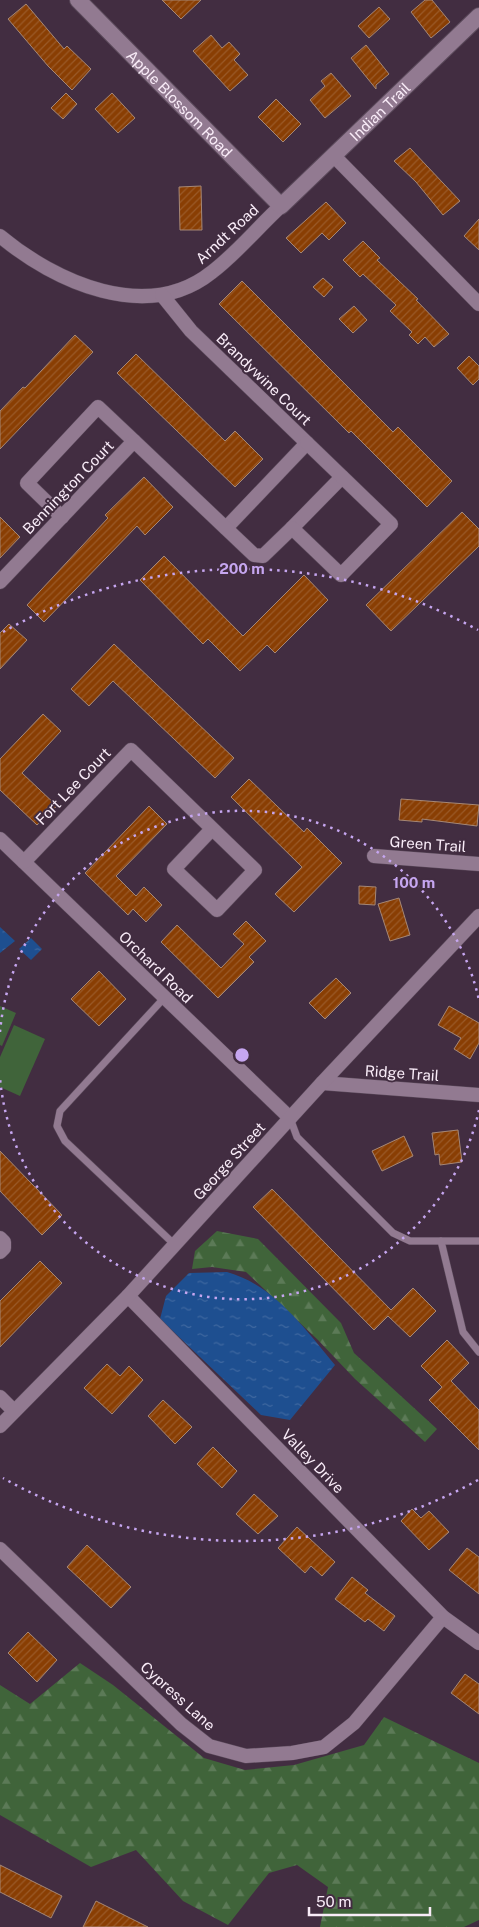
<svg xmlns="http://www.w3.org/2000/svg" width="479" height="1927" font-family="'Public Sans',sans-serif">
  <defs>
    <pattern id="forest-firs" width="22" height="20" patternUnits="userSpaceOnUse" patternTransform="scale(1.25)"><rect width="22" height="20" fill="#40643a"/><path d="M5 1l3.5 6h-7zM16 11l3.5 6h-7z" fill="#5c7a57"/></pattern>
    <pattern id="water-ripples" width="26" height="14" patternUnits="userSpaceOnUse" patternTransform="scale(1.25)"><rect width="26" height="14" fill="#1e4f90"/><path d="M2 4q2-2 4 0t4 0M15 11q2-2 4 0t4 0" fill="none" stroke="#3f68a0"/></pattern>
    <pattern id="building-hatch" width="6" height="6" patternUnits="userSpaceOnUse" patternTransform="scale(1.25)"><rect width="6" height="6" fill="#893e03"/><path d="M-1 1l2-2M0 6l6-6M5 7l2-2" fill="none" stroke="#9a5a28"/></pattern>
  </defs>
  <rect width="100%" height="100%" fill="#422d41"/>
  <g fill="url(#forest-firs)">
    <polygon points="217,1231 258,1239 341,1323 354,1353 437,1429 425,1442 355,1379 318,1340 246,1272 212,1267 192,1269 195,1251"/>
    <polygon points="80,1663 113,1685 204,1758 245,1770 294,1765 364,1745 384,1717 479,1763 479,1920 464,1927 320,1927 328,1887 297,1865 269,1873 228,1925 183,1901 136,1850 91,1867 0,1815 0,1685 30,1704"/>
  </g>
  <g fill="#40643a">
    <polygon points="0,1006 16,1013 2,1046 0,1045"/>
    <polygon points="14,1025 45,1039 20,1096 0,1087 0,1057"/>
  </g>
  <g fill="url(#water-ripples)">
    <polygon points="0,927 15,941 0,953"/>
    <polygon points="31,938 42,949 31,960 19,949"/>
    <path d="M227,1272c47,13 78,57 108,93l-45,55 -29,-5 -101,-96 6,-23 23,-23z"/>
  </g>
  <g fill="url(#building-hatch)" stroke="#a58776">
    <polygon points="162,0 201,0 181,19"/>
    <polygon points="425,0 432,0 450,22 431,38 411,12"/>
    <polygon points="26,4 64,49 67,46 91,69 72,90 48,66 8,19"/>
    <polygon points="379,7 390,19 369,38 358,26"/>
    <polygon points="211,35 222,48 229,42 240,54 234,60 248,75 230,91 193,51"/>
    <polygon points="366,45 389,74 376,85 376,89 351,58"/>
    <polygon points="331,73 351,96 325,118 310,100 325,86 321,81"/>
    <polygon points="66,93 77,104 63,119 51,108"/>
    <polygon points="112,93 135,118 118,133 95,109"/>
    <polygon points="276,99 301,124 283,142 258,117"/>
    <polygon points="410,148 460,201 443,215 416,182 394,161"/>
    <polygon points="201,186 202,230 180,230 179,187"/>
    <polygon points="326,202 346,223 329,240 322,233 301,253 286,238"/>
    <polygon points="479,219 479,250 464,236"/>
    <polygon points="363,241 380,258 377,260 418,299 416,300 449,334 434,347 425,337 418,344 409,335 412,332 390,311 396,305 363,274 360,277 343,260"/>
    <polygon points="323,278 333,287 324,297 313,287"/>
    <polygon points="242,281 393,432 398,427 452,481 427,507 351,431 349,433 219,304"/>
    <polygon points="354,306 367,320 353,333 339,319"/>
    <polygon points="75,335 93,352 0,449 0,411 23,387 25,388"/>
    <polygon points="136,354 225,441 235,431 263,459 235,487 117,373"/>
    <polygon points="469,356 479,366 479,379 473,385 457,368"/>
    <polygon points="144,477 173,507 145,535 137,526 44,622 27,605 108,518 105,515"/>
    <polygon points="462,512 479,529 479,546 391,631 366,605"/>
    <polygon points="0,517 20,537 0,558"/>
    <polygon points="164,556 243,636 304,575 328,600 275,653 267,645 240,671 208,639 203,644 140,580"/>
    <polygon points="9,624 27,640 0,669 0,633"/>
    <polygon points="114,644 234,758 215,778 113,681 89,706 71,689"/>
    <polygon points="43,714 61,731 22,773 57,806 37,825 0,790 0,759"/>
    <polygon points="249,779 304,832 307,828 342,863 294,912 275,894 302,867 231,797"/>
    <polygon points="401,799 479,805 477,826 422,819 422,822 399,820"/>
    <polygon points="149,806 167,824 116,876 136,896 144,887 162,905 146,922 133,909 128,915 85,873"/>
    <polygon points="359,886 376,887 375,905 359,904"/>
    <polygon points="399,898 410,935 390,941 378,904"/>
    <polygon points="246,921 266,941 249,957 254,962 218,998 161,942 177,925 221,968 244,944 233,934"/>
    <polygon points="99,971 126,999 99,1026 71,999"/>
    <polygon points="336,978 351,993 325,1019 309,1003"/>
    <polygon points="449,1006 479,1023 479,1043 470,1059 454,1049 461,1038 438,1025"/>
    <polygon points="458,1130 462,1162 440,1165 439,1154 435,1155 432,1133"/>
    <polygon points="404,1136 413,1156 382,1171 372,1151"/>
    <polygon points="0,1151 62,1215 42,1235 0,1191"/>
    <polygon points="272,1189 391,1310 413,1288 436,1311 410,1337 388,1316 374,1330 253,1207"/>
    <polygon points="40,1261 62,1283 0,1347 0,1301"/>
    <polygon points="447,1340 469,1363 451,1381 479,1410 479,1450 429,1400 442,1387 421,1366"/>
    <polygon points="107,1364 120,1376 129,1366 143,1380 112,1414 84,1388"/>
    <polygon points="163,1400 192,1427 175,1444 148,1416"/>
    <polygon points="213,1447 237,1471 222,1488 197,1464"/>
    <polygon points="254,1494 278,1516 258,1534 236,1514"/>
    <polygon points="412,1509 421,1518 429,1511 449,1532 429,1550 401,1521"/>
    <polygon points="297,1527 335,1562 322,1576 311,1566 305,1573 278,1548"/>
    <polygon points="87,1545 131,1587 111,1608 67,1567"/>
    <polygon points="467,1548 479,1557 479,1594 449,1570"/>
    <polygon points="352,1577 368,1590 365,1593 395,1616 384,1631 368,1619 365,1622 335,1599"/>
    <polygon points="28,1632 57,1660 37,1682 8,1653"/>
    <polygon points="465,1674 479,1684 479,1714 451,1693"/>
    <polygon points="0,1865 62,1896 51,1918 0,1892"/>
    <polygon points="96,1901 148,1927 83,1927"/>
  </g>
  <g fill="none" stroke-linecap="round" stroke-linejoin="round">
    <g stroke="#5a495a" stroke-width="8">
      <g id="service">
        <polyline points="165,997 60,1111 57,1126 65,1141 175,1245"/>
        <polyline points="290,1118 297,1137 393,1233 410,1241 479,1241"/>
        <polyline points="441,1241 463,1332 479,1352"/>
      </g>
    </g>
    <g stroke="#5a495a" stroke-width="15">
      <g id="minor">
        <polyline points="334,156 479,304"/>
        <path d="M0,236c55,46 147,88 212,36 25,-19 46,-45 69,-66"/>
        <polyline points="162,295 191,331 307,443 226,528"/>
        <polyline points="62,517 27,483 98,407 134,441"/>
        <polyline points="292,528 342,477"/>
        <polyline points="0,582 134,441 254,555 263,556 292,528 341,575 391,524 307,443"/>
        <polyline points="0,839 290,1118"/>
        <polyline points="374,856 479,864"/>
        <polyline points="24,862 131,750 255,870 217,910 174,869 212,829"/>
        <polyline points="322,1083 479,1095"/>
        <polyline points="0,1238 4,1242 4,1248 0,1252"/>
        <polyline points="128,1296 443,1617 479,1643"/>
        <polyline points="0,1397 14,1411"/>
        <polyline points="0,1426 128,1296 322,1083 479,916"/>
        <polyline points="0,1549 181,1724 209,1746 246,1756 292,1753 324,1747 354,1723 443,1617"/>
      </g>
    </g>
    <g stroke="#5a495a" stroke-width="18">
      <g id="tertiary">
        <path id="s1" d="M78,0l203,206 198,-190"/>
      </g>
    </g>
    <use href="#service" stroke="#927a91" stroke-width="7"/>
    <use href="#minor" stroke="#927a91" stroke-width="14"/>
    <use href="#tertiary" stroke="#927a91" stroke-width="16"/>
  </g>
  <g fill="none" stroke="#c6a6f0" stroke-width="2.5" stroke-dasharray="2.5 5">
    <path d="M479 1110A243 243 0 0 1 0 1078M0 1032A243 243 0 0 1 479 1000"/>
    <path d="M478 1480A486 486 0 0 1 3 1478M3 632A486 486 0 0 1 478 630"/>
  </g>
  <g text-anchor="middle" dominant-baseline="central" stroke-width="4" stroke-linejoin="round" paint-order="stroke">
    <g font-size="15" fill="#f9ecf8" stroke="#422d41">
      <text stroke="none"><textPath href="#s1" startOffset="145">Apple Blossom Road</textPath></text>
      <text stroke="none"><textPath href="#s1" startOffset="426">Indian Trail</textPath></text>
      <text transform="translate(227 234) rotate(-43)">Arndt Road</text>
      <text transform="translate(264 379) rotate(44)">Brandywine Court</text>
      <text transform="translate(68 487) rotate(-46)">Bennington Court</text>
      <text transform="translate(73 786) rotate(-46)">Fort Lee Court</text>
      <text transform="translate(428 844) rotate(4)">Green Trail</text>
      <text transform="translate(156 967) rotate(44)">Orchard Road</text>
      <text transform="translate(402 1073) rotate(4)">Ridge Trail</text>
      <text transform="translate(229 1161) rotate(-48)">George Street</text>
      <text transform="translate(313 1461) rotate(46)">Valley Drive</text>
      <text transform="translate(178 1696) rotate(42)">Cypress Lane</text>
    </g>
  </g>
  <circle cx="242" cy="1055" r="8" fill="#c6a6f0" stroke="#422d41" stroke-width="2.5"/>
  <g font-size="15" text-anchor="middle" font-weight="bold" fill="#c6a6f0" stroke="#422d41" stroke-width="4" stroke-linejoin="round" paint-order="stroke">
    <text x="242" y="574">200 m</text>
    <text x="414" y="888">100 m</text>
  </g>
  <path d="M309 1907v8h121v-8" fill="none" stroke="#f9ecf8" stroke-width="2.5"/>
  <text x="316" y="1907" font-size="15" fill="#f9ecf8" stroke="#422d41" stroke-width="4" paint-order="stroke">50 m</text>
</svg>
